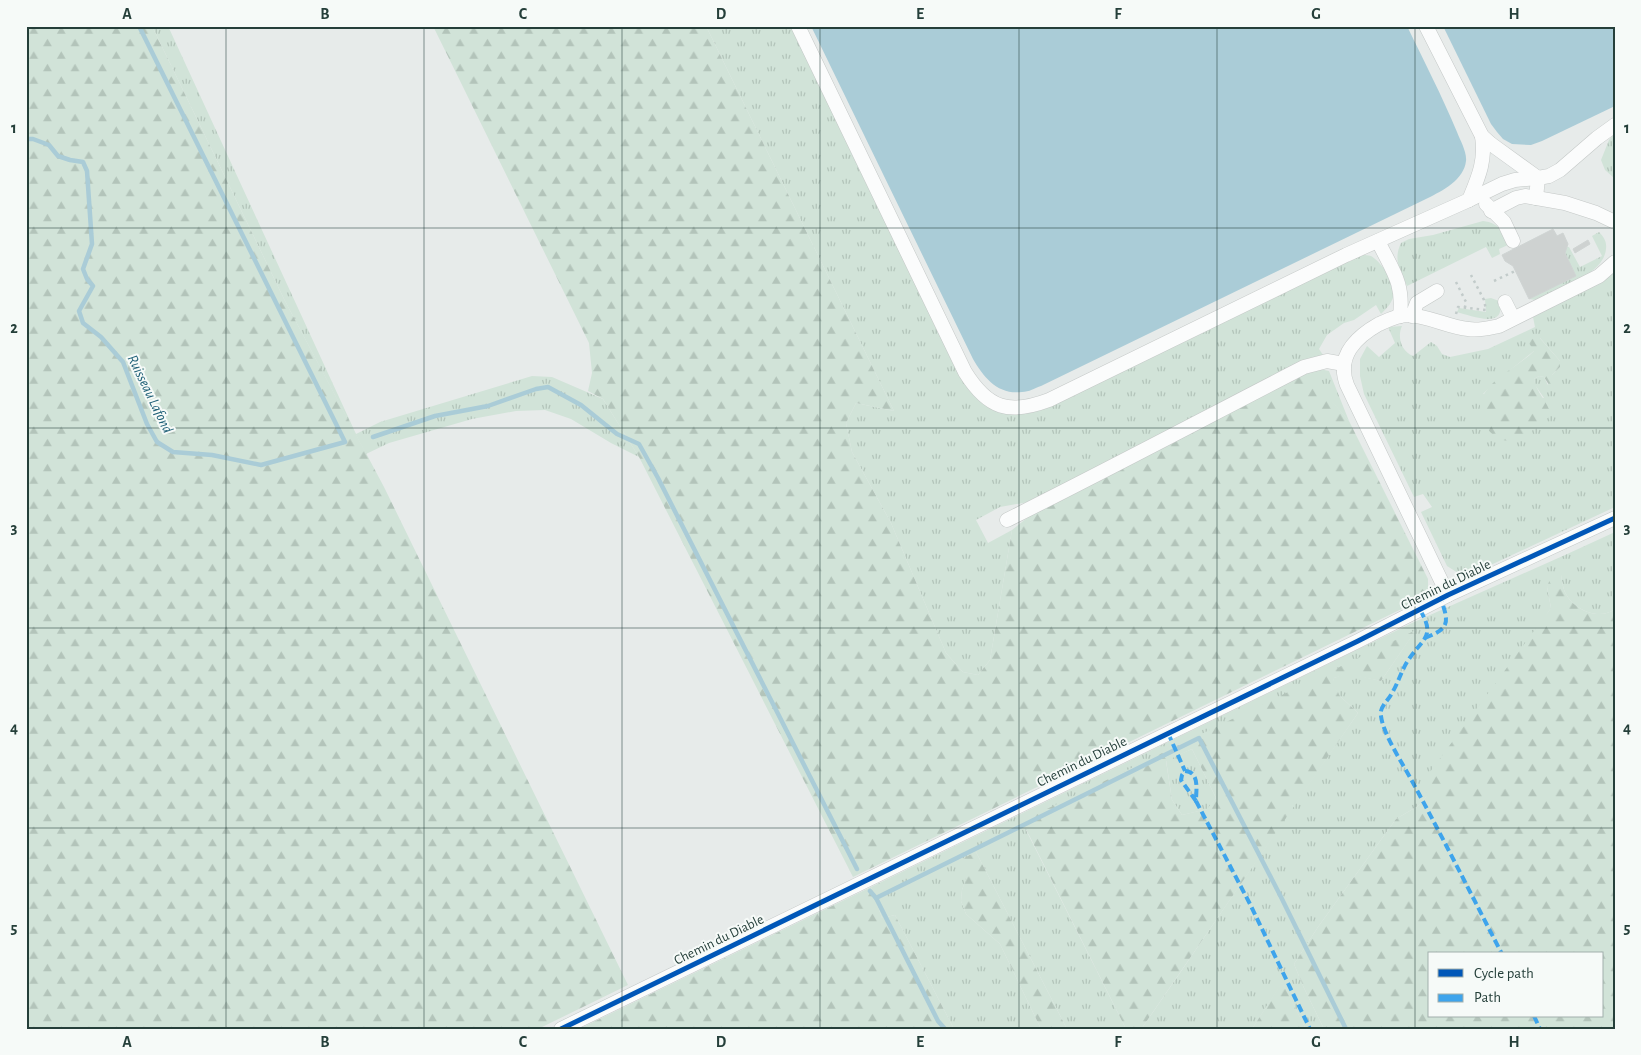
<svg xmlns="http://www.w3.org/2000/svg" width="1641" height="1055" font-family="'Alegreya Sans',sans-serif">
  <defs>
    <pattern id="grass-tufts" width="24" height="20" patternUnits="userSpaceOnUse" patternTransform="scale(1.25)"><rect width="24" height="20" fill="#d1e3d8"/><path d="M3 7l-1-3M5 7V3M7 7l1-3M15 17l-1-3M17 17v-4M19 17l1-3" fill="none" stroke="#b3c4ba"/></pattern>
    <pattern id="forest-firs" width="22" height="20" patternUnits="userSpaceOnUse" patternTransform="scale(1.25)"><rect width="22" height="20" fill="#d1e3d8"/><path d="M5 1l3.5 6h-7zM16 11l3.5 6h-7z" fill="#b3c4ba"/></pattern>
  </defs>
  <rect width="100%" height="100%" fill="#e7ebea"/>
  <g fill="url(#grass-tufts)" fill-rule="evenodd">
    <polygon points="152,26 168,26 356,434 380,422 532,376 552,377 603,399 639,457 611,443 571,419 545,410 516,411 472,419 389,443 366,454 285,301"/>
    <path d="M706,26h88l170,353 50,32 349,-156c2,0 5,0 8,1 9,5 25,26 23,37 -1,9 -7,15 -13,21l-5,-9 -22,15 -10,3 -17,12 -8,14 4,6 -289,146 -34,6 -24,13 12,23 24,-13 -22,130 -12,15 -15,-3 -17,-19 -55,-130 -39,-71 -6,-29 10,-20 38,8z"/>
    <polygon points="1615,133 1615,183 1614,178 1605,170 1601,160 1609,140"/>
    <path d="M1483,221c17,2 18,10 25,24l-9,4 1,5 -8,4 -6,-11 -79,39c-7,-17 -14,-26 -6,-43l8,-4 24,-4z"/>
    <path d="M1599,232c5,5 8,10 7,17 -2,26 -50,41 -70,51l-7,-1 47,-23 -11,-23 2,-6h2l11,20 22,-11 -10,-20z"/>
    <path d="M1615,271v236l-148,69 -9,-3 -11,-7 -26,-54 11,-5 -9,-13 -9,3 -50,-103 -4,-18v-17l7,-13 12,11 16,-14 -7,-16 14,-1c-5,11 -1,25 11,30l18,-14 6,4 5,8 8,3 38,-8 47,-22 -2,-10 68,-36zM1540,338l20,23v6l-8,8 -4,10 -4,-8 -5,-1 -5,3 1,6 9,13 -61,-4 12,-12 34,-27 5,-4z"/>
    <path d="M1491,298l8,3c9,29 -28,15 -42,11l2,-4 27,4 -1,-13z"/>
    <polygon points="1315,368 1329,371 1349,421 1307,374 1306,371"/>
    <path d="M1615,532v77c-15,12 -41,1 -49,-15 -3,-5 -4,-13 -5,-19l-14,12 4,21 -124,188 -9,10 -22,13 -78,108 -24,37 10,24 20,41h-18l-24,-46 -30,46h-114l4,-1c72,-104 143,-211 216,-315l-18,-17 -8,-11 2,-7 13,-5 34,8 34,-50 -389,199 100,199h-59l-91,-177 -14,38 -1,11 5,13 34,30 41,85h-87l-59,-114 -13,3 -11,-31 541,-264 153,-68z"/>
    <polygon points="1192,749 1216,798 1208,809 1182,815 1172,800 1166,760"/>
  </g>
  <g fill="url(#forest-firs)" fill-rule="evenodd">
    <polygon points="26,26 152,26 285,301 384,487 628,985 538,1029 26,1029"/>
    <polygon points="433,26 706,26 894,411 856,403 846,423 852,452 891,523 946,653 963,672 978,675 990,660 1012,530 1032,514 1306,371 1349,421 1428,579 1428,591 1422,599 853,877 639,457 603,399 588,391 592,373 589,343"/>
    <path d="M1538,336l22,25v6l-8,8 -1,13 -7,-11 -5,-1 -5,3c2,13 14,23 17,36 -8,8 -31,27 -43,26 -20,-2 -36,-29 -24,-47 12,-19 35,-28 50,-43l-5,-8 3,-6z"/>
    <path d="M1552,574l9,1c1,6 2,14 5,19 8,16 34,27 49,15v420h-291l-20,-41 -10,-24 24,-37 78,-108 22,-13 9,-10v-20l124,-168 -4,-21zM1430,954h172v62h-172z"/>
    <path d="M1416,630l-35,51 -34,-7 -13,4 -1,7 7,11 18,17 -216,315 -16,1 -104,-208zM1192,749l24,49 -9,11 -25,6 -10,-15 -6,-39z"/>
    <polygon points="976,852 1067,1029 1041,1029 1000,944 966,914 961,901 962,890 967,875 960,860"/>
    <polygon points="871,887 882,918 895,915 954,1029 579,1029"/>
    <polygon points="1282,982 1306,1029 1252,1029"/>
  </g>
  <g fill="#aaccd7">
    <path d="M811,26h596c17,35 35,70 50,106 3,8 10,20 9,29 -2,19 -24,30 -38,37l-387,188c-6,2 -12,6 -19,6 -24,3 -38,-14 -49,-33z"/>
    <polygon points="1443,26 1615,26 1615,106 1542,141 1531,145 1512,144 1503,139 1497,132 1491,124"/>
  </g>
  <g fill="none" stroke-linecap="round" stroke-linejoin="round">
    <g stroke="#aaccd7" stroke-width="4.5">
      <polyline points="26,139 33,139 49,145 58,156 70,160 83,162 87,171 92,244 83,269 87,279 93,286 79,311 83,323 101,337 123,362 147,424 157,442 173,452 212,455 261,465 345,442 139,26"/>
      <polyline points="373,437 435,416 488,406 536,389 548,387 581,405 617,434 639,444 658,478 857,869"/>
      <polyline points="870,891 876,898 938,1021 945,1029"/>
      <polyline points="876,898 1199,738 1281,897 1346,1029"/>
    </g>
  </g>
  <g fill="#ced2d1" stroke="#cfd4d3">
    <polygon points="1553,229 1557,236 1563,233 1568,244 1565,253 1576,276 1529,299 1513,266 1505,261 1502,255"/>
    <polygon points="1588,240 1590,244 1575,253 1573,249"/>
  </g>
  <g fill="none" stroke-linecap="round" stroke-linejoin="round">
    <g stroke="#c4c8c7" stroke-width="15">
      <g id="minor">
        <path d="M798,26l167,346c23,37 44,43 84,28l297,-145 123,-55 33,-16 13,-4 23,-2 11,-2 11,-6 37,-32 18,-13"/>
        <polyline points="1426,26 1482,136 1491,144 1538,178 1536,198"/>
        <path d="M1469,200c9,-22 17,-39 13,-64"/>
        <polyline points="1486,204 1504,222 1513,241"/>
        <polyline points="1491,211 1516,198 1525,196 1565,203 1596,213 1615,222"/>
        <path d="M1378,241c14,29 26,41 22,75"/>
        <polyline points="1505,302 1513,318"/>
        <polyline points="1412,316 1417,303 1437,291"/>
        <path d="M1007,520c100,-50 198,-102 297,-153l23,-6 17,3"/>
        <path d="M1448,595l-101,-210c-11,-29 9,-48 32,-61 9,-4 19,-9 29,-9 21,1 40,12 60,14 11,2 21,-1 31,-3l100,-50 16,-14"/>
        <polyline points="561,1029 1358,641 1448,595 1615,518"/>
      </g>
    </g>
    <g stroke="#c2cbca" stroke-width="2.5" stroke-dasharray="2.5 4" stroke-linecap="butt">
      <polyline points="1494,281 1515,271"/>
      <polyline points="1456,282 1466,302 1465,307"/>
      <polyline points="1456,314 1458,307 1486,310 1484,300 1471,275"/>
    </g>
    <use href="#minor" stroke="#fbfcfc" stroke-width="14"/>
    <g stroke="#3ea4ec" stroke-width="4" stroke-dasharray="8 4" stroke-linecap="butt">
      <path d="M1420,610c17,28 1,29 -13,52 -6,10 -9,21 -15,31 -4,8 -13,14 -11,23 2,18 22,48 31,65 31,57 60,115 90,173"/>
      <path d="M1425,638c25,-10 24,-15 16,-39"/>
      <polyline points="1168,733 1185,771"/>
      <path d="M1185,771c15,1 11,19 11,30l-15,-21 1,-5z"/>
      <polyline points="1196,801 1250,904 1310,1029"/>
      <polyline points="1534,1016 1540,1029"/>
    </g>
    <g stroke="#f6faf8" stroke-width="8">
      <polyline id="cycleway" points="561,1029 1358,641 1448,595 1615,518"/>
    </g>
    <use href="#cycleway" stroke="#0057b8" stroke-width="5"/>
  </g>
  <path fill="none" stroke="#253f3a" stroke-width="1" stroke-opacity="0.55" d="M226,26v1003M424,26v1003M622,26v1003M820,26v1003M1019,26v1003M1217,26v1003M1415,26v1003M26,228h1589M26,428h1589M26,628h1589M26,828h1589"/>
  <g text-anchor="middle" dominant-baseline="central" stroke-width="4" stroke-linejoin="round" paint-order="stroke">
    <g font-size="14" fill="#253f3a" stroke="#f6faf8">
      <text transform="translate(1446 585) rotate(-26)">Chemin du Diable</text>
      <text transform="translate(1082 762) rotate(-26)">Chemin du Diable</text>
      <text transform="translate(719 940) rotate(-26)">Chemin du Diable</text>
    </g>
    <g font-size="15" font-style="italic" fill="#216178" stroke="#f6faf8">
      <text transform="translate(150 394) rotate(64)">Ruisseau Lafond</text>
    </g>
  </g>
  <rect width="1641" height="1055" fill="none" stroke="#f6faf8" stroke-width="55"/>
  <rect x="1428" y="952" width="175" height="65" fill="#f6faf8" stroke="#a2afac"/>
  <rect x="1438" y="969" width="25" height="8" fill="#0057b8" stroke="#a2afac"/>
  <text x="1474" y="978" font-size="15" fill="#253f3a">Cycle path</text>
  <rect x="1438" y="994" width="25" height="8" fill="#3ea4ec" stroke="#a2afac"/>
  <text x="1474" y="1002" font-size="15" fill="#253f3a">Path</text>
  <rect x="28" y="28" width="1586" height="1000" fill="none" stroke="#253f3a" stroke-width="2"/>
  <g font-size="16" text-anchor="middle" font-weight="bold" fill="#253f3a">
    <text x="127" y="19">A</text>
    <text x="325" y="19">B</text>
    <text x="523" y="19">C</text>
    <text x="721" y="19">D</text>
    <text x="920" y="19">E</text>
    <text x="1118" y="19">F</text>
    <text x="1316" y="19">G</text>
    <text x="1514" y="19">H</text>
    <text x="14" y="133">1</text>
    <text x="1627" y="133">1</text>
    <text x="14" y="333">2</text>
    <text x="1627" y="333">2</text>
    <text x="14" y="533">3</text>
    <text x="1627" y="533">3</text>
    <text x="14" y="733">4</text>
    <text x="1627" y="733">4</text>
    <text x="14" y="933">5</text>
    <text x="1627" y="933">5</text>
    <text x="127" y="1047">A</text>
    <text x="325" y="1047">B</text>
    <text x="523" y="1047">C</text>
    <text x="721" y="1047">D</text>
    <text x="920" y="1047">E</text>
    <text x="1118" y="1047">F</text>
    <text x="1316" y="1047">G</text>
    <text x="1514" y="1047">H</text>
  </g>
</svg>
